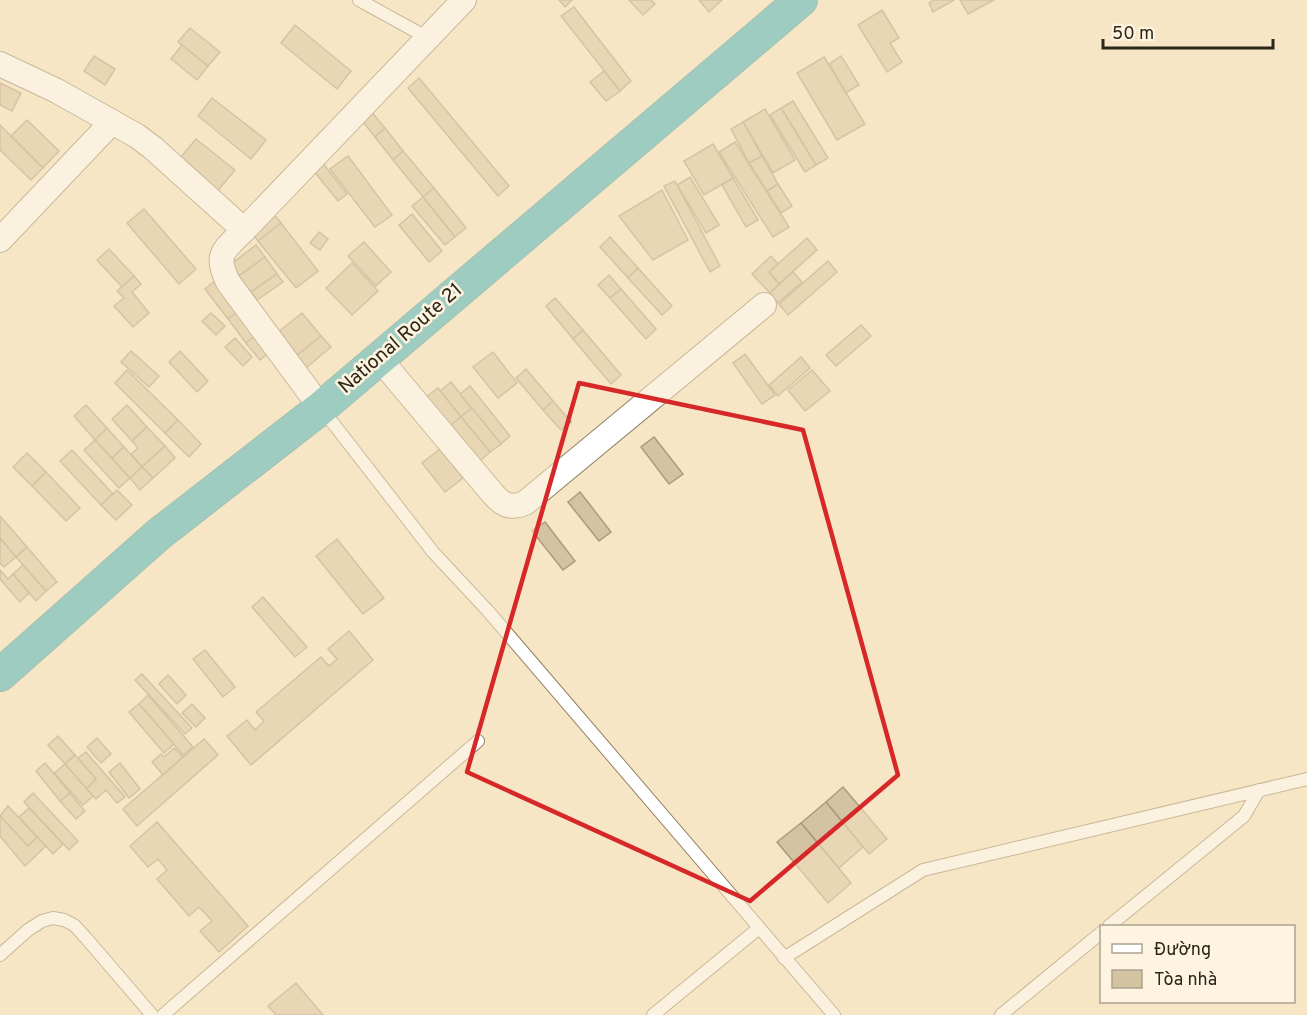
<svg xmlns="http://www.w3.org/2000/svg" width="1307" height="1015" font-family="Overpass,sans-serif">
  <rect width="100%" height="100%" fill="#f7e6c5"/>
  <g fill="#d4c3a3" stroke="#ab9b7c" stroke-width="1.5">
    <polygon points="559,0 572,0 565,7"/>
    <polygon points="629,0 651,0 655,4 643,15"/>
    <polygon points="699,0 722,0 709,12"/>
    <polygon points="934,0 954,0 933,12 929,3"/>
    <polygon points="960,0 994,0 968,14"/>
    <polygon points="574,7 631,81 620,91 561,16"/>
    <polygon points="882,10 899,38 890,43 902,62 887,72 858,25"/>
    <polygon points="295,25 351,71 337,89 281,43"/>
    <polygon points="190,28 220,52 208,66 178,42"/>
    <polygon points="182,45 208,66 197,80 171,59"/>
    <polygon points="94,56 115,69 105,85 84,71"/>
    <polygon points="841,56 859,85 846,93 829,64"/>
    <polygon points="824,57 865,124 837,140 797,73"/>
    <polygon points="604,71 620,91 606,101 590,82"/>
    <polygon points="419,78 509,186 498,196 408,88"/>
    <polygon points="0,83 21,93 12,111 0,105"/>
    <polygon points="212,98 266,140 251,159 198,116"/>
    <polygon points="793,101 828,158 816,165 781,108"/>
    <polygon points="781,108 816,165 805,172 770,115"/>
    <polygon points="369,109 385,128 375,137 359,117"/>
    <polygon points="765,109 795,160 773,173 743,122"/>
    <polygon points="27,120 59,151 43,168 11,136"/>
    <polygon points="743,122 762,156 749,163 731,129"/>
    <polygon points="0,125 43,168 31,180 0,150"/>
    <polygon points="385,128 403,151 393,160 375,137"/>
    <polygon points="196,139 235,170 215,194 176,163"/>
    <polygon points="735,142 789,227 773,237 719,152"/>
    <polygon points="713,144 733,178 704,195 684,161"/>
    <polygon points="403,151 434,188 423,197 393,160"/>
    <polygon points="348,156 392,215 375,227 330,169"/>
    <polygon points="762,156 778,184 767,191 749,163"/>
    <polygon points="322,162 347,194 338,201 313,170"/>
    <polygon points="690,177 719,225 706,233 677,185"/>
    <polygon points="733,178 758,220 746,227 722,185"/>
    <polygon points="675,181 720,266 710,272 664,186"/>
    <polygon points="778,184 792,206 781,213 767,191"/>
    <polygon points="434,188 466,228 455,237 423,197"/>
    <polygon points="662,190 688,240 653,260 619,216"/>
    <polygon points="423,197 455,237 445,245 412,206"/>
    <polygon points="144,209 196,269 179,284 127,223"/>
    <polygon points="272,212 281,223 258,241 250,230"/>
    <polygon points="412,214 442,251 429,262 399,225"/>
    <polygon points="281,223 318,271 296,288 258,241"/>
    <polygon points="319,232 328,239 320,250 310,243"/>
    <polygon points="610,237 638,268 628,278 600,247"/>
    <polygon points="807,238 817,250 779,284 769,272"/>
    <polygon points="364,242 391,272 376,286 348,256"/>
    <polygon points="256,245 265,257 239,276 231,264"/>
    <polygon points="109,249 134,276 122,287 97,260"/>
    <polygon points="771,256 778,264 769,272 779,284 770,293 752,274"/>
    <polygon points="265,257 277,274 251,292 239,276"/>
    <polygon points="828,261 837,272 788,315 779,304"/>
    <polygon points="352,263 378,291 352,315 326,288"/>
    <polygon points="638,268 672,306 662,315 628,278"/>
    <polygon points="793,272 802,282 778,303 770,293"/>
    <polygon points="277,274 283,282 257,300 251,292"/>
    <polygon points="609,275 621,289 610,298 598,285"/>
    <polygon points="134,276 141,284 132,292 149,313 133,327 114,306 124,298 117,291"/>
    <polygon points="218,278 242,309 228,319 205,289"/>
    <polygon points="621,289 656,329 646,339 610,298"/>
    <polygon points="555,298 583,330 573,339 546,306"/>
    <polygon points="242,309 260,332 246,343 228,319"/>
    <polygon points="211,313 225,326 216,335 202,321"/>
    <polygon points="302,313 321,336 296,356 277,333"/>
    <polygon points="861,325 871,336 836,366 826,355"/>
    <polygon points="583,330 621,375 611,384 573,339"/>
    <polygon points="260,332 273,349 260,360 246,343"/>
    <polygon points="321,336 331,347 306,368 296,356"/>
    <polygon points="235,338 252,357 243,366 225,347"/>
    <polygon points="131,351 159,376 149,387 121,362"/>
    <polygon points="180,351 208,381 197,392 169,362"/>
    <polygon points="493,352 517,383 498,398 473,367"/>
    <polygon points="745,354 775,395 762,404 733,363"/>
    <polygon points="801,357 810,368 778,396 769,385"/>
    <polygon points="526,369 553,401 543,410 516,378"/>
    <polygon points="127,370 178,420 165,433 115,383"/>
    <polygon points="812,370 830,391 805,411 788,390"/>
    <polygon points="451,382 472,408 461,417 440,391"/>
    <polygon points="470,386 510,436 501,444 460,394"/>
    <polygon points="438,388 461,417 449,427 425,398"/>
    <polygon points="553,401 571,422 561,430 543,410"/>
    <polygon points="86,405 107,428 95,440 74,416"/>
    <polygon points="127,405 147,427 132,441 112,419"/>
    <polygon points="472,408 501,444 490,452 461,417"/>
    <polygon points="461,417 490,452 478,463 449,427"/>
    <polygon points="178,420 201,444 189,457 165,433"/>
    <polygon points="147,427 165,446 142,467 131,454 138,448 132,441"/>
    <polygon points="107,428 124,447 112,458 95,440"/>
    <polygon points="654,437 683,474 669,484 641,447"/>
    <polygon points="95,440 130,478 119,488 84,450"/>
    <polygon points="165,446 175,458 153,478 142,467"/>
    <polygon points="124,447 142,467 130,478 112,458"/>
    <polygon points="440,449 463,478 445,492 422,463"/>
    <polygon points="72,450 113,494 101,505 60,461"/>
    <polygon points="27,453 46,472 32,486 13,467"/>
    <polygon points="142,467 153,478 140,490 130,478"/>
    <polygon points="46,472 80,508 66,521 32,486"/>
    <polygon points="117,490 132,505 116,520 101,505"/>
    <polygon points="580,492 611,532 599,541 568,502"/>
    <polygon points="0,516 27,547 16,557 0,538"/>
    <polygon points="545,522 575,561 563,570 532,531"/>
    <polygon points="0,538 16,557 4,567 0,563"/>
    <polygon points="337,539 384,598 363,614 316,556"/>
    <polygon points="27,547 57,582 46,591 16,557"/>
    <polygon points="23,565 46,591 36,601 13,574"/>
    <polygon points="0,570 8,579 13,574 29,593 20,602 0,579"/>
    <polygon points="263,597 307,647 295,657 252,607"/>
    <polygon points="349,631 373,660 251,765 227,736 247,720 255,730 264,721 256,712 321,657 329,666 337,659 328,649"/>
    <polygon points="205,650 235,687 223,697 193,659"/>
    <polygon points="142,674 192,728 185,734 135,680"/>
    <polygon points="168,675 186,695 177,704 159,684"/>
    <polygon points="148,695 193,747 183,755 139,704"/>
    <polygon points="139,704 174,744 164,753 129,712"/>
    <polygon points="192,704 205,718 196,727 182,713"/>
    <polygon points="58,736 75,755 65,764 48,745"/>
    <polygon points="97,738 111,754 101,763 87,747"/>
    <polygon points="204,739 218,755 137,826 123,809"/>
    <polygon points="174,748 183,757 163,775 152,762 161,754 164,757"/>
    <polygon points="86,752 125,797 117,803 106,790 96,799 86,789 96,779 78,758"/>
    <polygon points="75,755 96,779 86,789 65,764"/>
    <polygon points="45,763 70,793 60,801 36,771"/>
    <polygon points="120,763 140,789 129,798 109,772"/>
    <polygon points="65,764 93,796 83,805 54,773"/>
    <polygon points="843,787 887,839 869,854 826,802"/>
    <polygon points="33,793 78,841 69,850 24,802"/>
    <polygon points="70,793 85,811 76,819 60,801"/>
    <polygon points="826,802 863,847 839,868 801,823"/>
    <polygon points="8,806 37,837 28,846 0,816"/>
    <polygon points="29,808 63,844 53,854 19,817"/>
    <polygon points="0,816 28,846 37,837 46,846 25,866 0,836"/>
    <polygon points="157,822 248,926 219,952 200,931 212,921 199,907 189,916 157,879 167,870 158,859 148,867 130,846"/>
    <polygon points="801,823 851,883 828,903 777,842"/>
    <polygon points="296,983 323,1015 276,1015 268,1006"/>
  </g>
  <g fill="none" stroke-linecap="round" stroke-linejoin="round">
    <g stroke="#928264" stroke-width="14">
      <g id="lane">
        <polyline points="359,0 428,38"/>
        <polyline points="322,409 433,552 488,611 834,1015"/>
        <polyline points="1109,926 1244,816 1259,790"/>
        <polyline points="0,955 28,930 42,921 53,918 64,920 74,925 86,938 152,1015"/>
        <polyline points="784,958 923,870 1307,779"/>
        <polyline points="163,1015 478,741"/>
        <polyline points="653,1015 759,928"/>
        <polyline points="1001,1015 1102,932"/>
      </g>
    </g>
    <g stroke="#928264" stroke-width="26">
      <g id="street">
        <polyline points="0,64 57,91 137,136 153,148 244,230"/>
        <polyline points="0,240 112,122"/>
        <path d="M379,358l114,136c10,11 17,15 32,9l239,-198"/>
        <path d="M321,408l-93,-126c-14,-29 -4,-31 16,-52l220,-230"/>
      </g>
    </g>
    <g stroke="#327f82" stroke-width="34">
      <polyline id="highway" points="0,675 159,534 321,408 801,0"/>
    </g>
    <use href="#lane" stroke="#fff" stroke-width="12"/>
    <use href="#street" stroke="#fff" stroke-width="24"/>
    <use href="#highway" stroke="#34aeba" stroke-width="33"/>
  </g>
  <path d="M0 0H1307V1015H0ZM579,383l224,47 95,345 -148,126 -283,-129z" fill="#f7e6c5" fill-opacity=".55" fill-rule="evenodd"/>
  <path fill="none" stroke="#d62828" stroke-width="4.5" stroke-linejoin="round" d="M579,383l224,47 95,345 -148,126 -283,-129z"/>
  <g text-anchor="middle" dominant-baseline="central" stroke-width="5" stroke-linejoin="round" paint-order="stroke">
    <g font-size="20" fill="#2d271a" stroke="#fff4e0">
      <text transform="translate(401 339) rotate(-41)">National Route 21</text>
    </g>
  </g>
  <rect x="1100" y="925" width="195" height="78" fill="#fff4e0" stroke="#aba291" stroke-width="1.5"/>
  <rect x="1112" y="944" width="30" height="9" fill="#ffffff" stroke="#aba291" stroke-width="1.5"/>
  <text x="1154" y="955" font-size="18" fill="#2d271a">Đường</text>
  <rect x="1112" y="970" width="30" height="18" fill="#d4c3a3" stroke="#aba291" stroke-width="1.5"/>
  <text x="1154" y="985" font-size="18" fill="#2d271a">Tòa nhà</text>
  <path d="M1103 39v9h170v-9" fill="none" stroke="#2d271a" stroke-width="3"/>
  <text x="1112" y="39" font-size="18" fill="#2d271a" stroke="#fff4e0" stroke-width="4.5" paint-order="stroke">50 m</text>
</svg>
